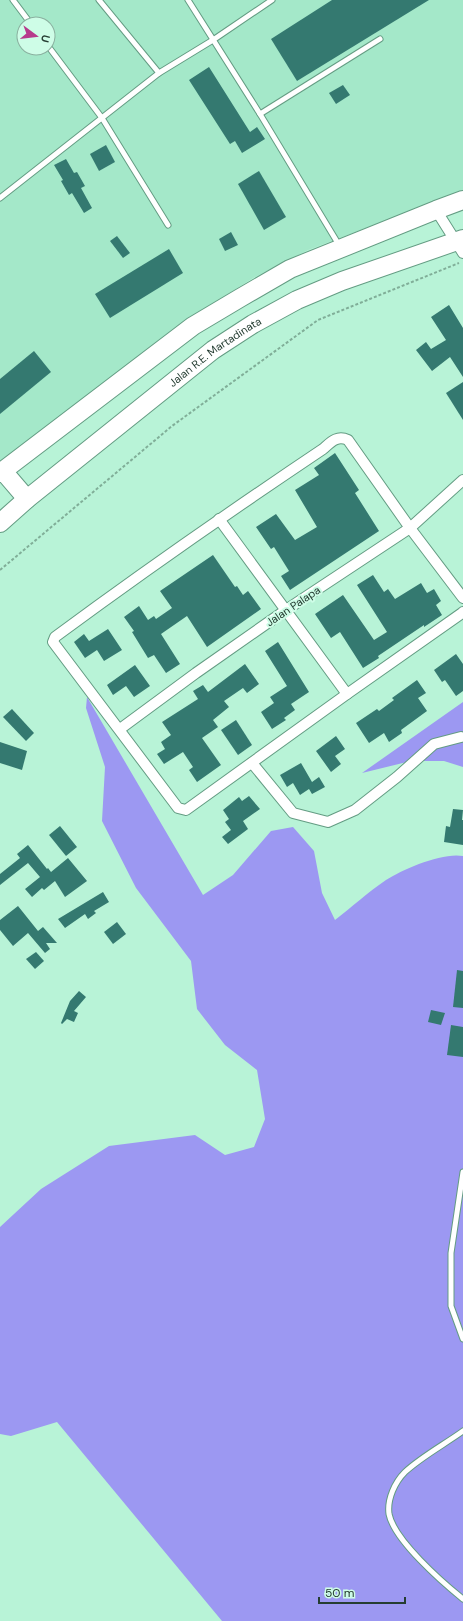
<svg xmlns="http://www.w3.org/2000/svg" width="463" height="1621" font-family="'DM Sans',sans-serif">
  <rect width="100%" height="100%" fill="#b8f3d7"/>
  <path fill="#a4e8c9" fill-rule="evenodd" d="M0,0h463v191l-155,59 -55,28 -79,50 -174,136zM24,24h24v24h-24z"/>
  <g fill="#9c98f2">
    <path d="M87,697l116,198 30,-20 38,-44 22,-4 21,24 8,42 13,27c17,-13 33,-28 51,-40 17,-11 57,-28 77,-24v765h-241l-165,-199 -46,14 -11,-2v-207l41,-38 68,-43 86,-11 30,20 29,-8 11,-28 -8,-49 -32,-25 -28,-36 -6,-48 -55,-73 -34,-67 3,-54 -19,-59z"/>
    <polygon points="463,702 463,767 444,761 411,761 362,773"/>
  </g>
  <g fill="#347970">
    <polygon points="332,0 429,0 297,81 271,39"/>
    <polygon points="209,67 250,132 257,127 265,139 242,153 235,141 230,144 189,80"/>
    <polygon points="343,85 350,95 336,104 329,93"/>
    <polygon points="106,145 115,162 99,171 90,154"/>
    <polygon points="66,159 74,173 77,172 85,186 81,188 92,208 84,213 72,193 69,195 61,181 63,180 54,165"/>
    <polygon points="259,171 286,217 264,230 238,184"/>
    <polygon points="231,232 238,245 225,251 219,239"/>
    <polygon points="117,236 130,253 123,258 110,241"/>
    <polygon points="169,249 183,273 110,318 95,294"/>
    <polygon points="449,305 463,328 463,377 450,357 432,371 416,350 426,342 431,349 446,340 431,317"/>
    <polygon points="34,351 51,372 0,414 0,379"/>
    <polygon points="463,382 463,420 446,393"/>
    <polygon points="335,453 359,490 355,493 379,531 290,590 281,576 289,571 274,547 271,549 256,527 276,514 295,540 317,527 295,490 319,475 314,468"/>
    <polygon points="213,555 235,587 237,586 243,595 248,591 261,609 207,647 187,616 161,634 180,664 166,673 154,655 148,658 132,632 134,631 124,617 139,606 148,620 154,616 156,619 172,608 160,591"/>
    <polygon points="373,575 384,592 388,589 395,599 421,583 427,593 434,589 441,601 436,605 442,615 424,627 424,625 378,656 379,658 363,668 340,632 331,638 315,614 343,595 374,640 387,632 357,585"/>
    <polygon points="108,629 122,650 104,661 97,650 85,658 74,642 84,634 89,641"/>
    <polygon points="278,642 309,692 291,704 295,710 284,718 286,720 272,729 261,712 274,703 270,697 287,686 265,651"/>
    <polygon points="456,654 463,664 463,691 456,696 445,680 442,682 434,670"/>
    <polygon points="245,664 259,684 247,693 243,688 224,701 229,707 213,720 218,727 202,738 221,765 197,782 189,770 193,767 183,752 164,764 157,754 165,749 161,742 171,735 162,722 198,699 193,691 203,685 208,692"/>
    <polygon points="135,665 150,686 134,697 126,686 113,695 107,685"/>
    <polygon points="417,680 426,693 418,698 427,711 401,730 402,733 389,742 384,733 369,743 356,723 377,709 379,711 394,700 392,698"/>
    <polygon points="12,709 34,733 26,741 3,717"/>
    <polygon points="236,720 252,745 238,755 221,730"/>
    <polygon points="336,736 345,749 335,756 341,764 331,772 316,751"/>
    <polygon points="0,742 27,751 22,770 0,763"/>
    <polygon points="301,763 312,782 319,777 325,787 312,794 309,789 300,795 293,783 287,787 280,775"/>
    <polygon points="249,796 260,809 243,821 248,829 228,844 222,837 231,830 225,822 229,819 223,810 239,797 242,801"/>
    <polygon points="453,809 463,810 462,820 463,820 463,845 444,842 446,826 450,827"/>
    <polygon points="60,826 77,847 66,856 49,835"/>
    <polygon points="28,845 47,869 48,868 51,872 68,858 87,881 65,897 55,881 44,890 42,888 32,897 25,889 40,877 28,863 0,885 0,874 20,858 17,854"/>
    <polygon points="103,892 109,902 94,911 96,913 88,919 85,914 65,928 58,919"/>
    <polygon points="18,906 38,931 43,927 57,943 46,943 50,949 45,953 28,933 13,946 0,930 0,920"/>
    <polygon points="117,922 126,934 113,944 104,932"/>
    <polygon points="36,952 44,961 35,969 26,959"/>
    <polygon points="457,970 463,971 463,1008 453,1007"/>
    <polygon points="79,991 86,997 74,1011 78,1013 74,1022 67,1019 62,1024 61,1023 70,1001"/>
    <polygon points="431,1010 445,1013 441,1025 428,1022"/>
    <polygon points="451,1025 463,1027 463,1057 447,1055"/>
  </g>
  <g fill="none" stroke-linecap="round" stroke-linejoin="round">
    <g stroke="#649c83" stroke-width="7">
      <g id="lane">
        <polyline points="13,0 31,24"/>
        <polyline points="99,0 159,73"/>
        <polyline points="188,0 260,114 339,245"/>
        <polyline points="48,46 102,118 168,225"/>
        <polyline points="260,114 380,39"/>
        <polyline points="0,198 159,73 213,40 272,0"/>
        <polyline points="463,1172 451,1253 451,1306 463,1339"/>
        <path d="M463,1431c-18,13 -42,26 -58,41 -10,10 -18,27 -16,42 5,26 53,68 74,85"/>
      </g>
    </g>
    <g stroke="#649c83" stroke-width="12">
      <g id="street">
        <polyline points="436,210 463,253"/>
        <polyline points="219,519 347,694"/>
        <path d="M463,598l-53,-70 -62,-88c-11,-5 -17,2 -25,9 -91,61 -180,123 -268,188l-2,5 125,166 8,2 161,-116 115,-81 1,-1"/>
        <polyline points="120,729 196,673 286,610 410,528 463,480"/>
        <polyline points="252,763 293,813 328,822 355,810 397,777 434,744 461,737"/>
      </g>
    </g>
    <g stroke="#649c83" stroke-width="20">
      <g id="highway">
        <polyline points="3,471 27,499"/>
        <polyline points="0,473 193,326 240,298 290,269 436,210 463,200"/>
        <path id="s1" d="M0,523l27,-24 186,-149 40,-26 44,-24 45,-19 121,-42"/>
      </g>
    </g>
    <polyline stroke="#80ae98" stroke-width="2" stroke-dasharray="3 2" stroke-linecap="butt" points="0,570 172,426 318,320 459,263"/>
    <use href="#lane" stroke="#fff" stroke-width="5"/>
    <use href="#street" stroke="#fff" stroke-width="10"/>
    <use href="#highway" stroke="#fff" stroke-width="18"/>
  </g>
  <g text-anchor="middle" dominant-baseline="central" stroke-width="4" stroke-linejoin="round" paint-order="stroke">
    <g font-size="11" fill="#253d32" stroke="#cefde7">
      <text stroke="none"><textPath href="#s1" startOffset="275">Jalan R.E. Martadinata</textPath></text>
      <text transform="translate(293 606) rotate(-34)">Jalan Palapa</text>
    </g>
  </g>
  <g transform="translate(36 36) rotate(105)"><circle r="19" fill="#cefde7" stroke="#8ab09f"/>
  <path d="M0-3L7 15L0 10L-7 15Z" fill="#b73b8c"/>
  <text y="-6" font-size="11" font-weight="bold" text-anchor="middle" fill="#253d32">U</text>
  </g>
  <path d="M319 1597v6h86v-6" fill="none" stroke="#253d32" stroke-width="2"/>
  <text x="325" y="1597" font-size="12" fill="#253d32" stroke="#cefde7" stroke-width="3" paint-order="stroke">50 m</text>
</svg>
